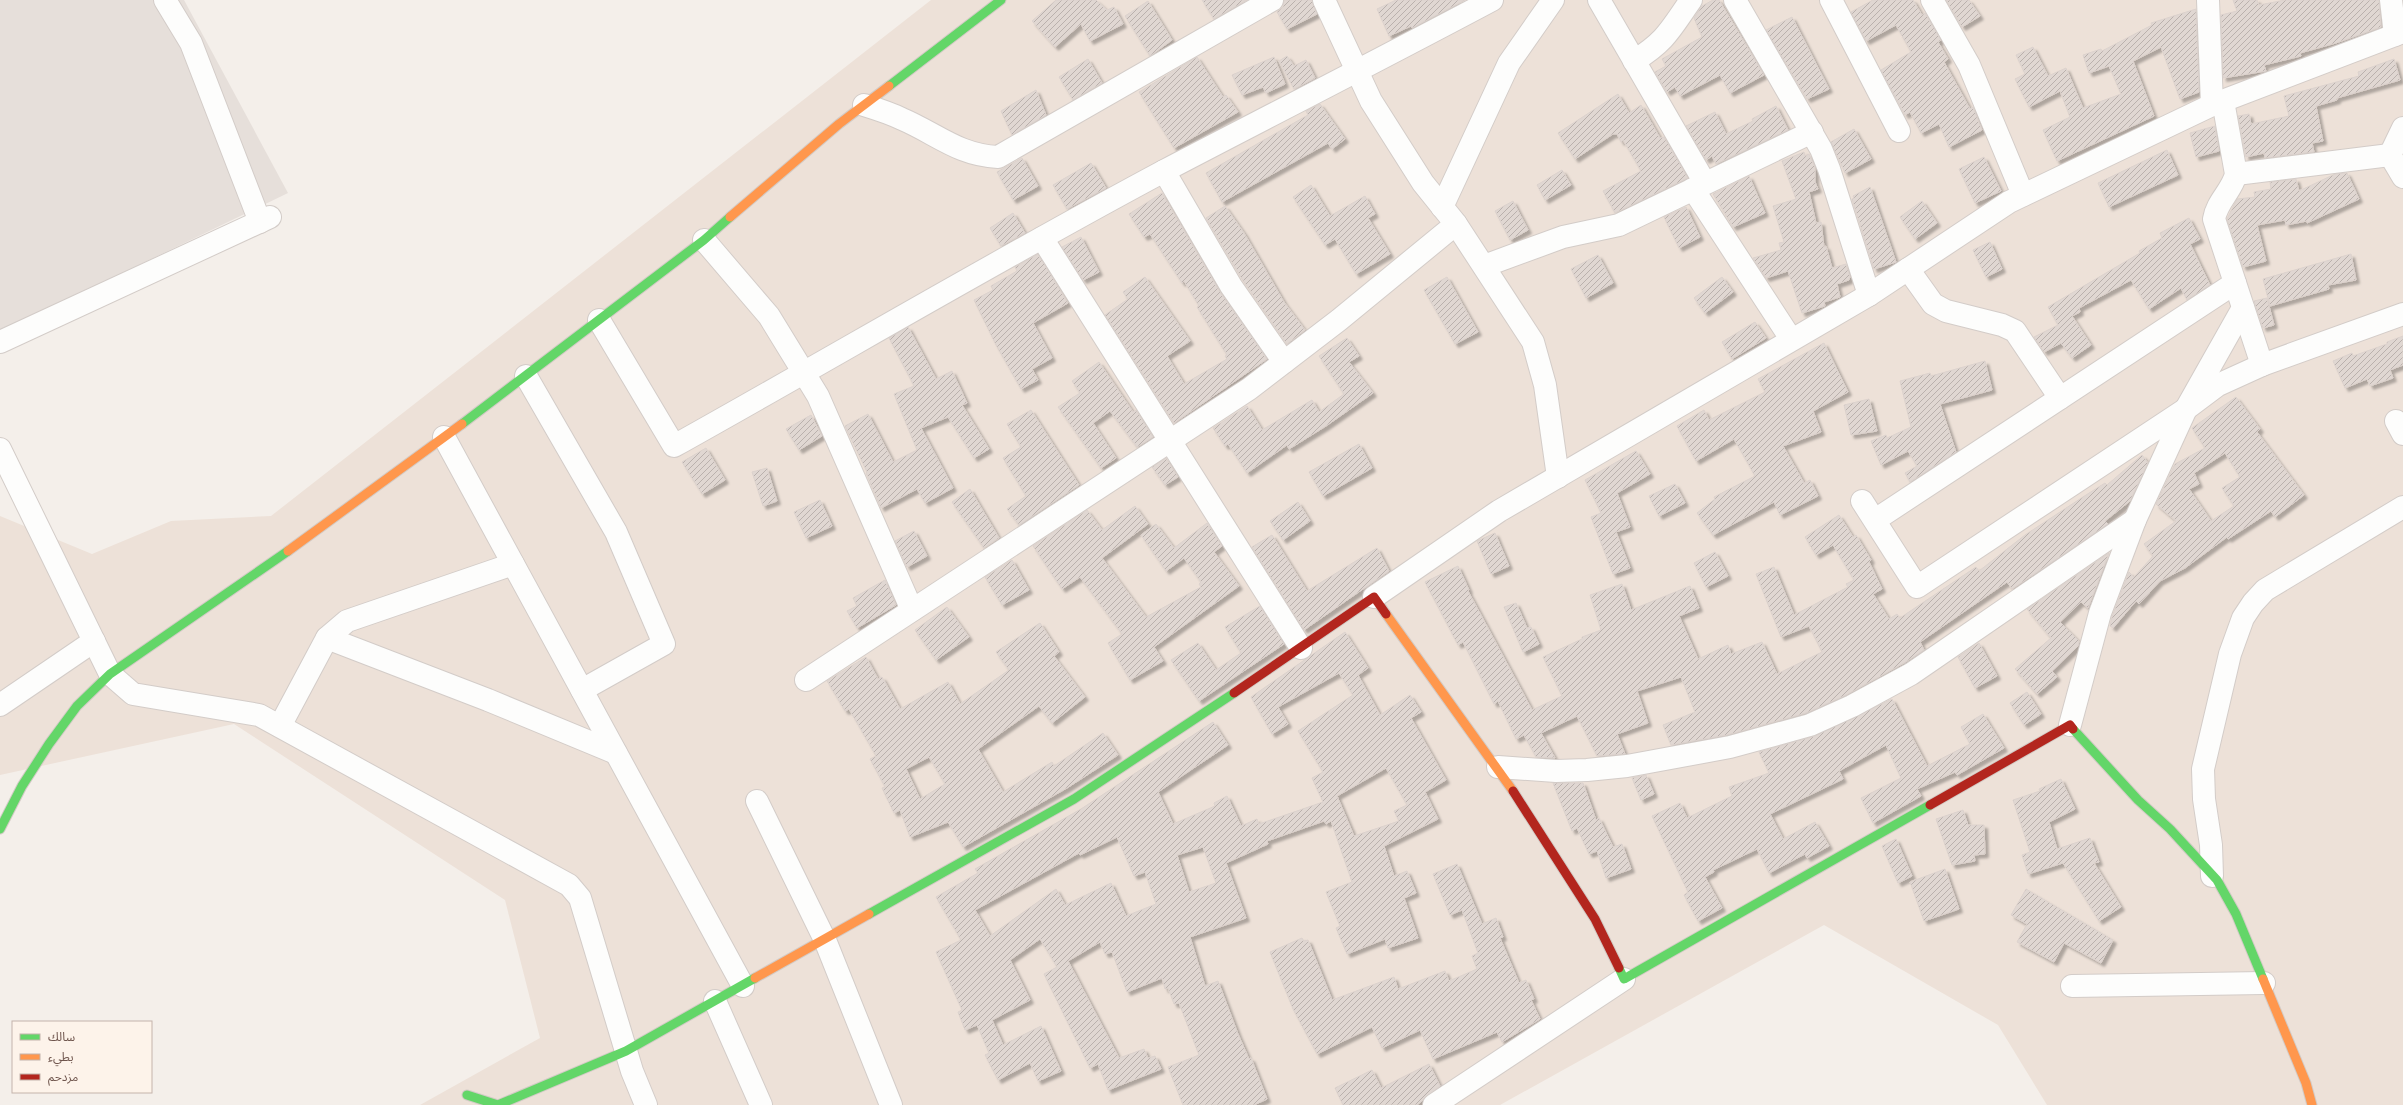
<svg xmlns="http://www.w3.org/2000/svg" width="2403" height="1105" font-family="'IBM Plex Sans','Noto Sans Arabic',sans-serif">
  <defs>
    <pattern id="building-hatch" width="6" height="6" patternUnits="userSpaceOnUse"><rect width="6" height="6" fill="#e0d7d2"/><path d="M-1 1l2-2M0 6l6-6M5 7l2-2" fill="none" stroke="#bab1ad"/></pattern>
    <filter id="shadow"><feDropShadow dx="3.5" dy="3.5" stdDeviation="1" flood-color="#0004"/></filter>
  </defs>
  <rect width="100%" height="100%" fill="#f4efea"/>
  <polygon fill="#ede1d8" points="931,0 2403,0 2403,1105 2047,1105 1998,1025 1824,925 1500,1105 420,1105 540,1038 505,900 234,724 0,775 0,516 92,554 171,521 271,516"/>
  <polygon fill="#e6dfda" points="0,0 184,0 288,193 0,332"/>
  <g fill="url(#building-hatch)" stroke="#dcd2cd" fill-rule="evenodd" filter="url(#shadow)">
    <polygon points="1056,0 1096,0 1107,10 1114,7 1123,24 1090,41 1081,24 1055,47 1032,21"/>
    <polygon points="1202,0 1247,0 1214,19"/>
    <polygon points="1284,0 1312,0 1317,14 1287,29 1277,12 1283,7"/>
    <polygon points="1396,0 1465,0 1412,28 1411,26 1389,36 1377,9"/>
    <polygon points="1713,0 1719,0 1764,75 1730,93 1720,75 1680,96 1675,87 1667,92 1655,72 1666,66 1662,59 1702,37 1694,18 1702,6"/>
    <polygon points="1873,0 1913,0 1922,15 1925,13 1941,40 1938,42 1948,59 1944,62 1970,109 1973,107 1982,130 1949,147 1939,124 1921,133 1910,112 1905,115 1881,70 1911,52 1896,25 1866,41 1851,12"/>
    <polygon points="1946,0 1969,0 1980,16 1962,27"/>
    <polygon points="2233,0 2257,0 2259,5 2285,0 2379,0 2381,27 2336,43 2300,53 2301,56 2264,65 2266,71 2223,78 2221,15 2237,11"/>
    <polygon points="1148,1 1172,40 1150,56 1125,16"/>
    <polygon points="2196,9 2199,92 2180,99 2161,47 2133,61 2154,116 2057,161 2043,130 2070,117 2060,91 2029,107 2015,79 2025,74 2016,55 2033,47 2048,76 2066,68 2083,108 2121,94 2109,66 2089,73 2083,55 2101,49 2102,51 2152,25 2151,23"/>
    <polygon points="1792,17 1829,89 1807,99 1766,30"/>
    <polygon points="1287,56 1294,66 1306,60 1315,78 1294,89 1279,61"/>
    <polygon points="1197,57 1223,97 1226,95 1238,112 1174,148 1139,92"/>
    <polygon points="1274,57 1285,84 1266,93 1263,87 1242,95 1232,75"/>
    <polygon points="1088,59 1102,83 1073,100 1059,77"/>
    <polygon points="2394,59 2400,80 2337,98 2337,100 2316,106 2323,141 2312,143 2314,152 2265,158 2264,153 2246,157 2238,116 2249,114 2251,124 2289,116 2284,96 2359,76 2358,72"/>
    <polygon points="1036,90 1046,115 1012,135 1001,111"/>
    <polygon points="1618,94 1629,113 1641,105 1660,138 1664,137 1688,178 1615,213 1603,191 1641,171 1623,140 1621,142 1617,134 1613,134 1575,159 1558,133"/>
    <polygon points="1320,104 1345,139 1332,149 1328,143 1222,202 1206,173 1308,115 1306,111"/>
    <polygon points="1776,106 1788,130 1716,164 1712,156 1706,160 1686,126 1715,112 1726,134 1753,121 1752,119"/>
    <polygon points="2215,126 2219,151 2196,157 2190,133"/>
    <polygon points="1854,129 1871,159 1845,173 1831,142"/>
    <polygon points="2167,150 2178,175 2109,207 2098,183"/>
    <polygon points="1804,152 1805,156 1809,154 1815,167 1815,182 1818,189 1809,192 1816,223 1821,222 1824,247 1826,246 1832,268 1846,264 1850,277 1849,280 1837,284 1840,297 1824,302 1825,306 1802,313 1788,271 1766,278 1753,258 1781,250 1779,243 1784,242 1773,206 1796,199 1782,161"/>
    <polygon points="1984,157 2001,191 1975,203 1959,169"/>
    <polygon points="1022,158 1038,186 1013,200 997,172"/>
    <polygon points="1091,163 1106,188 1067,209 1053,185"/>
    <polygon points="1562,170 1571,185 1545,200 1537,185"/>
    <polygon points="2347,173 2359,199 2307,223 2307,221 2286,225 2285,220 2257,225 2266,261 2243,267 2227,219 2237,199 2255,197 2254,192 2271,189 2270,182 2296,179 2299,191 2335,174"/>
    <polygon points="1749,176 1765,213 1733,227 1713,194"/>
    <polygon points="1311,185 1330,216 1365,196 1375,214 1368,218 1390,254 1356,274 1335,239 1325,245 1293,197"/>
    <polygon points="1870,187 1896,262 1874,269 1852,199 1854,198 1853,196"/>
    <polygon points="1162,193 1220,292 1267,359 1174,423 1105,315 1128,299 1123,292 1145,277 1190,341 1167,356 1184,384 1227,359 1225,356 1227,355 1197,307 1199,306 1184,281 1182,283 1150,234 1144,237 1129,214"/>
    <polygon points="1513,201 1528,230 1510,240 1495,211"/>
    <polygon points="1922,201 1937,223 1915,239 1900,217"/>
    <polygon points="1225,206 1244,233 1284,302 1305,330 1287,344 1242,279 1206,218"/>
    <polygon points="1686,207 1700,237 1679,248 1664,217"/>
    <polygon points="1013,213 1025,233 1001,246 990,228"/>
    <polygon points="2189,218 2200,239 2190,244 2210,285 2187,300 2181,288 2149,309 2131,280 2079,308 2080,312 2072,316 2091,345 2072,358 2061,343 2044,352 2034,337 2058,325 2048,307 2140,253 2139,251 2162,238 2160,233"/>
    <polygon points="1081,237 1099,272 1083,280 1062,247"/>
    <polygon points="1990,242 2002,269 1986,277 1973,250"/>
    <polygon points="1038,254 1068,303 1033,323 1052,358 1032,369 1038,380 1021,389 996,345 974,300 993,290 991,286 1017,271 1015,267"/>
    <polygon points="2351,254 2356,280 2328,285 2329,289 2270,306 2263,279"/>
    <polygon points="1598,255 1613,283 1586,298 1571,269"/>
    <polygon points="1447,277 1478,332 1455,344 1424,290"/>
    <polygon points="1722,277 1733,292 1705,313 1694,298"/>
    <polygon points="2267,298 2274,325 2263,328 2254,301"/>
    <polygon points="1755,322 1766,338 1732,359 1722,342"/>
    <polygon points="908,327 936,379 952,371 967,403 962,405 989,449 974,458 948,417 921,428 953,488 925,503 917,489 881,508 866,473 867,472 845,426 868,414 893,462 917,450 894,394 914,386 889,338"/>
    <polygon points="2403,336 2403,365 2390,370 2393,378 2370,386 2367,379 2345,388 2333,361 2352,353 2353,356 2387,344 2387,342"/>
    <polygon points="1347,338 1359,356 1349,362 1373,393 1326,426 1289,449 1287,445 1247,473 1228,444 1225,446 1213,428 1247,406 1262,430 1312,400 1319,412 1344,394 1319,356"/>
    <polygon points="1824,343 1848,392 1813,411 1821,432 1783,446 1804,483 1810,480 1818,496 1780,515 1774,502 1713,535 1697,513 1715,499 1714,497 1755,476 1734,439 1696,461 1677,426 1704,410 1709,420 1765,392 1758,379"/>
    <polygon points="1985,361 1992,390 1940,404 1956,452 1910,482 1905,473 1917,466 1908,451 1881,465 1871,441 1886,435 1887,438 1911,427 1900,381 1930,373 1931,376"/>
    <polygon points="1099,362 1133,412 1136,410 1153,437 1137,447 1110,411 1093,423 1116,458 1101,468 1058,407 1080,393 1072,381"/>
    <path d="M2236,397l24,32 -3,3 47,63 -29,22 -4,-6 -43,28 -1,-2 -42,31 -25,13 -21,23 -3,-3 -23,27 -3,-2 2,-9 17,-45 5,5 19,-21 -9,-12 32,-23 -20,-17 19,-40 30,-16 -13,-20zM2225,453l15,24 -18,11 12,18 -23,15 -22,-32 10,-5 -5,-11z"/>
    <polygon points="1869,399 1877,431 1851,435 1844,405"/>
    <polygon points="1031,410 1079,485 1019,525 1007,509 1026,496 1003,458 1021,447 1007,424"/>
    <polygon points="811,415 822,436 799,450 786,429"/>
    <polygon points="1359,444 1372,468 1323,496 1309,472"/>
    <polygon points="706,448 725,480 702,494 682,462"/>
    <polygon points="1636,451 1650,474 1617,493 1630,527 1616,532 1630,568 1613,574 1591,517 1601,513 1585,480"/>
    <polygon points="2142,455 2148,463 2130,501 2105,521 2108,524 2012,589 2007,582 1920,642 1924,650 1904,663 1846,695 1806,713 1727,735 1671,745 1663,725 1695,712 1681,677 1637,691 1648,723 1617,734 1625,754 1597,756 1577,716 1541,733 1555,758 1536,757 1524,735 1516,739 1498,701 1494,704 1463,642 1458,645 1425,582 1458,566 1469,590 1468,591 1532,710 1562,696 1543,657 1582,639 1582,637 1601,630 1590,595 1622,584 1631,610 1690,586 1699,608 1679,616 1698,659 1728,645 1731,654 1762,642 1777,674 1822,652 1809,626 1781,637 1756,574 1774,567 1794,615 1848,587 1846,584 1854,580 1833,545 1816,555 1805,537 1839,515 1853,537 1856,535 1871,560 1869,562 1882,589 1873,594 1889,619 1897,614 1900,618 1976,567 1979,571 2025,535 2086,495 2105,483 2107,485"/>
    <polygon points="1166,458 1178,477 1165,485 1152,467"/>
    <polygon points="767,468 777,501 763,506 752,472"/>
    <polygon points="1675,484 1685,503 1659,516 1649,496"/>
    <polygon points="970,489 999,538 984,548 952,502"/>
    <polygon points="820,500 832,526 806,538 794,512"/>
    <polygon points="1298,502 1310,521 1283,540 1270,521"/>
    <polygon points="1135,506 1148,524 1102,558 1146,617 1201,587 1199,584 1201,582 1184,558 1166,571 1141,535 1156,524 1174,548 1207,523 1222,546 1214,552 1239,586 1154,647 1163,661 1130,680 1108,643 1122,634 1080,577 1062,589 1033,546 1087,510 1102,530"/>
    <polygon points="914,531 927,556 907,567 895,541"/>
    <polygon points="1495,533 1509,566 1491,574 1477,541"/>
    <polygon points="1272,535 1307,591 1377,548 1389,571 1304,630 1252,547"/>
    <polygon points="1715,552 1728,576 1706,587 1694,563"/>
    <polygon points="2109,553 2088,608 2081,602 2060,622 2079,641 2078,646 2052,671 2057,677 2037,694 2015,669 2051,638 2027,609"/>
    <polygon points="1012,560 1029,590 1002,605 985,577"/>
    <polygon points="885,580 896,605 857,628 847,611 857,606 853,598"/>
    <polygon points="1516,603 1527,628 1531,627 1539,644 1523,652 1504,607"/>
    <polygon points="1260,606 1284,644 1199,701 1171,660 1198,643 1216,670 1241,653 1225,627"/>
    <polygon points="947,607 969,637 936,660 915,630"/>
    <path d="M1040,623l19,29 -5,4 31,41 -33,26 -13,-17 -61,43 25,43 49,-30 2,4 49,-33 15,22 -51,33 -104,59 -15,-25 -38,15 -10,-27 -6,3 -12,-25 3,-1 -15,-28 6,-3 -27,-47 -4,2 -18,-30 39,-24 12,22 4,-2 18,32 48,-27 12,22 49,-34 -13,-18zM929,757l16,27 -25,15 -14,-30z"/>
    <path d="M1345,632l23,36 -10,7 22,40 30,-20 11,17 -10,6 35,62 -21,12 13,27 -54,27 10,30 13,-5 9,22 -12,5 14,40 -30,10 -3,-9 -38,15 -11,-26 4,-2 -14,-34 26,-10 -21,-61 -5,3 -2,-3 -57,20 1,3 -42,19 20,55 -56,19 15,49 13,-5 20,53 11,25 2,-1 16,41 -13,6h-71l-15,-38 31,-12 -20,-52 -5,1 -6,-16 -3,1 -3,-11 -35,14 -15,-40 -7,2 -5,-12 -32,19 51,97 25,-9 4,9 7,-2 6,13 -53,21 -10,-26 -8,4 -46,-94 13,-7 -17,-28 -30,21 20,40 -38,20 11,25 38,-19 20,45 -23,10 -8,-18 -32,17 -13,-25 4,-2 -12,-28 -12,5 -7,-18 4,-2 -26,-58 25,-12 -25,-43 42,-24 -3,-4 106,-60 132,-87 15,23 -70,47 15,32 42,-18 -1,-3 13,-7 14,30 16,-7 2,5 64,-22 -11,-24 11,-6 -25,-41 55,-36 -14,-22 -61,34 10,17 -16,10 -21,-37zM1386,768l21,37 -13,6 5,10 -45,15 -17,-40zM1117,837l17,39 11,-4 11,32 -30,12 -15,-33 -46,22 -9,-16 -66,47 -15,-26 104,-57 1,2zM1203,847l13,36 -27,9 -12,-37z"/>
    <polygon points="1979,643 1997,676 1975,688 1958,657"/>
    <polygon points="2027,692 2041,714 2024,725 2010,703"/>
    <polygon points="1892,699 1927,766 1970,744 1961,727 1983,714 2004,748 1957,775 1955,772 1917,789 1921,796 1873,823 1861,798 1901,778 1886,745 1839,771 1843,779 1770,814 1783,839 1815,822 1829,846 1807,858 1805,854 1769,873 1757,849 1713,870 1714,872 1705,877 1722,908 1698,921 1684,895 1688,892 1652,816 1680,803 1687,818 1732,796 1729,787 1769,773 1759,752 1815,736"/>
    <polygon points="1646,775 1654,794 1641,800 1632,778"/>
    <polygon points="2061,779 2075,809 2049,822 2057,849 2090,838 2099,862 2094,863 2121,907 2099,921 2063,863 2028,874 2022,855 2030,852 2013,800 2040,791 2039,789"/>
    <polygon points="1553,783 1583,783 1596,820 1599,818 1613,847 1622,844 1631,869 1606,878 1597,851 1589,854 1577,828 1572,831"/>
    <polygon points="1963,810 1968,825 1984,825 1985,854 1974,855 1975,861 1952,865 1936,819"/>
    <polygon points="1896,839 1912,876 1898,883 1882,846"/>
    <polygon points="1457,864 1482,924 1496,918 1503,937 1500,938 1519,983 1526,980 1534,999 1531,1000 1540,1019 1502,1042 1497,1032 1433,1059 1420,1030 1382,1048 1372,1027 1317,1054 1293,1009 1270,952 1302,938 1304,941 1308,940 1332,1000 1394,977 1398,989 1445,971 1449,981 1477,969 1472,956 1478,953 1462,910 1450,915 1433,874"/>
    <polygon points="1945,869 1959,909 1924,921 1910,882"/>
    <polygon points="2026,889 2113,940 2101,963 2064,943 2054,962 2017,942 2027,924 2011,915"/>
    <polygon points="1429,1064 1440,1086 1417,1105 1343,1105 1335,1088 1372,1070 1381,1088"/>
  </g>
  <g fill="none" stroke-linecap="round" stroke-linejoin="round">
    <g stroke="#d3ccc8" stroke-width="24">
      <g id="street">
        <polyline points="165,0 191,43 260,222"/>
        <polyline points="1324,0 1371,101 1423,183 1456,224 1533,342 1545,385 1558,477"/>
        <polyline points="1599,0 1705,183"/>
        <polyline points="1735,0 1821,149 1829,169 1869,295"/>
        <polyline points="1831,0 1899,131"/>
        <polyline points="1932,0 1969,65 2023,195"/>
        <polyline points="2208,0 2212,105"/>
        <polyline points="2391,0 2395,35"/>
        <path d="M1634,61c32,-20 36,-31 57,-61"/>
        <path d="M2223,101l13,73c-4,17 -19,27 -22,45l48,146"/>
        <path d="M864,105c13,4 26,8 38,14 35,15 56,36 96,38l274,-157"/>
        <polyline points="2403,128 2390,155 2403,177"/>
        <polyline points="1164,171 1231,286 1284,362"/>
        <polyline points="2236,174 2390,155"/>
        <polyline points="1693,189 1791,339"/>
        <polyline points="1442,207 1509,63 1553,0"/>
        <polyline points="1042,238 1301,648"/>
        <polyline points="704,240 769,316 818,396 912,610"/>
        <polyline points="1484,266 1563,237 1619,225 1812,132"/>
        <polyline points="1908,269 1933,304 1946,311 2002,325 2015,331 2060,398"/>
        <path d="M599,320l75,126c163,-91 325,-187 490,-275 109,-57 219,-113 328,-171"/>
        <polyline points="0,342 270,217"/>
        <polyline points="526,376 616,532 664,644 582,690"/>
        <polyline points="2396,421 2403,434"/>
        <polyline points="444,437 743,986"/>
        <polyline points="0,449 110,674 133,694 259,715 569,885 580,898 632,1071 646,1105"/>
        <polyline points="1862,501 1917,587 2186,409 2218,385 2262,365 2403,314"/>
        <polyline points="1875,520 2235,283"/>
        <polyline points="1374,597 1499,511 1869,295 2009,202 2212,105 2403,32"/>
        <polyline points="327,638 488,700 616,753"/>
        <polyline points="806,680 1249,389 1339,320 1456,224"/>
        <polyline points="0,705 94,641"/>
        <polyline points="2070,725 2100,613 2135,520 2186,409 2243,308"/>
        <polyline points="280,726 327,638 347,621 513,564"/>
        <polyline points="1498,767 1556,771 1587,770 1627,766 1730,747 1810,725 1852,706 1911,674 2135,520"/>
        <polyline points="757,801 825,940 891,1105"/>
        <polyline points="2212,876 2211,845 2204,799 2203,769 2230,654 2243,618 2253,603 2265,590 2403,507"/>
        <polyline points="2072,986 2264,983"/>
        <polyline points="715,1001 761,1105"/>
        <polyline points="1434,1105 1624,979"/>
      </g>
    </g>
    <g stroke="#d3cbc6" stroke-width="11">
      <g id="fast">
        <polyline points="889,86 1001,0"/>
        <polyline points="462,424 704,240 730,217"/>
        <polyline points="2073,729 2138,800 2170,829 2217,880 2236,914 2263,979"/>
        <polyline points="0,829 22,786 49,744 77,706 110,674 288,551"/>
        <polyline points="869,914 1074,799 1234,693"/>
        <polyline points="1619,968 1624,979 1930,805"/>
        <polyline points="467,1095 498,1105 626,1051 755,978"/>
      </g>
    </g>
    <g stroke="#d3cbc6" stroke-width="11">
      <g id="slow">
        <polyline points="730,217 839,124 889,86"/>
        <polyline points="288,551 462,424"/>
        <polyline points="1386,614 1513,791"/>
        <polyline points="755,978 869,914"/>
        <polyline points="2263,979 2306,1083 2312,1105"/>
      </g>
    </g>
    <g stroke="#d3cbc6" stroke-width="11">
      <g id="jam">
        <polyline points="1234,693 1374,597 1386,614"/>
        <polyline points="1513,791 1595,919 1619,968"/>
        <polyline points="1930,805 2070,725 2073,729"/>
      </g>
    </g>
    <use href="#street" stroke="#fdfdfc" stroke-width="22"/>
    <use href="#fast" stroke="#63d668" stroke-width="9"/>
    <use href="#slow" stroke="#ff974d" stroke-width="9"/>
    <use href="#jam" stroke="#b3261e" stroke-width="9"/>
  </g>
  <rect x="12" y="1021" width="140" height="72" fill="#fdf3ea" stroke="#c4b4ab"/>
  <rect x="20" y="1034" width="20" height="6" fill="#63d668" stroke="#c4b4ab"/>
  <text x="48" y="1041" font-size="12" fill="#6f554d">سالك</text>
  <rect x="20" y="1054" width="20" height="6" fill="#ff974d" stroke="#c4b4ab"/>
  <text x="48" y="1061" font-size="12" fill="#6f554d">بطيء</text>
  <rect x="20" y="1074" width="20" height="6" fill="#b3261e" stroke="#c4b4ab"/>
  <text x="48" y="1081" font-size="12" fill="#6f554d">مزدحم</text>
</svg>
